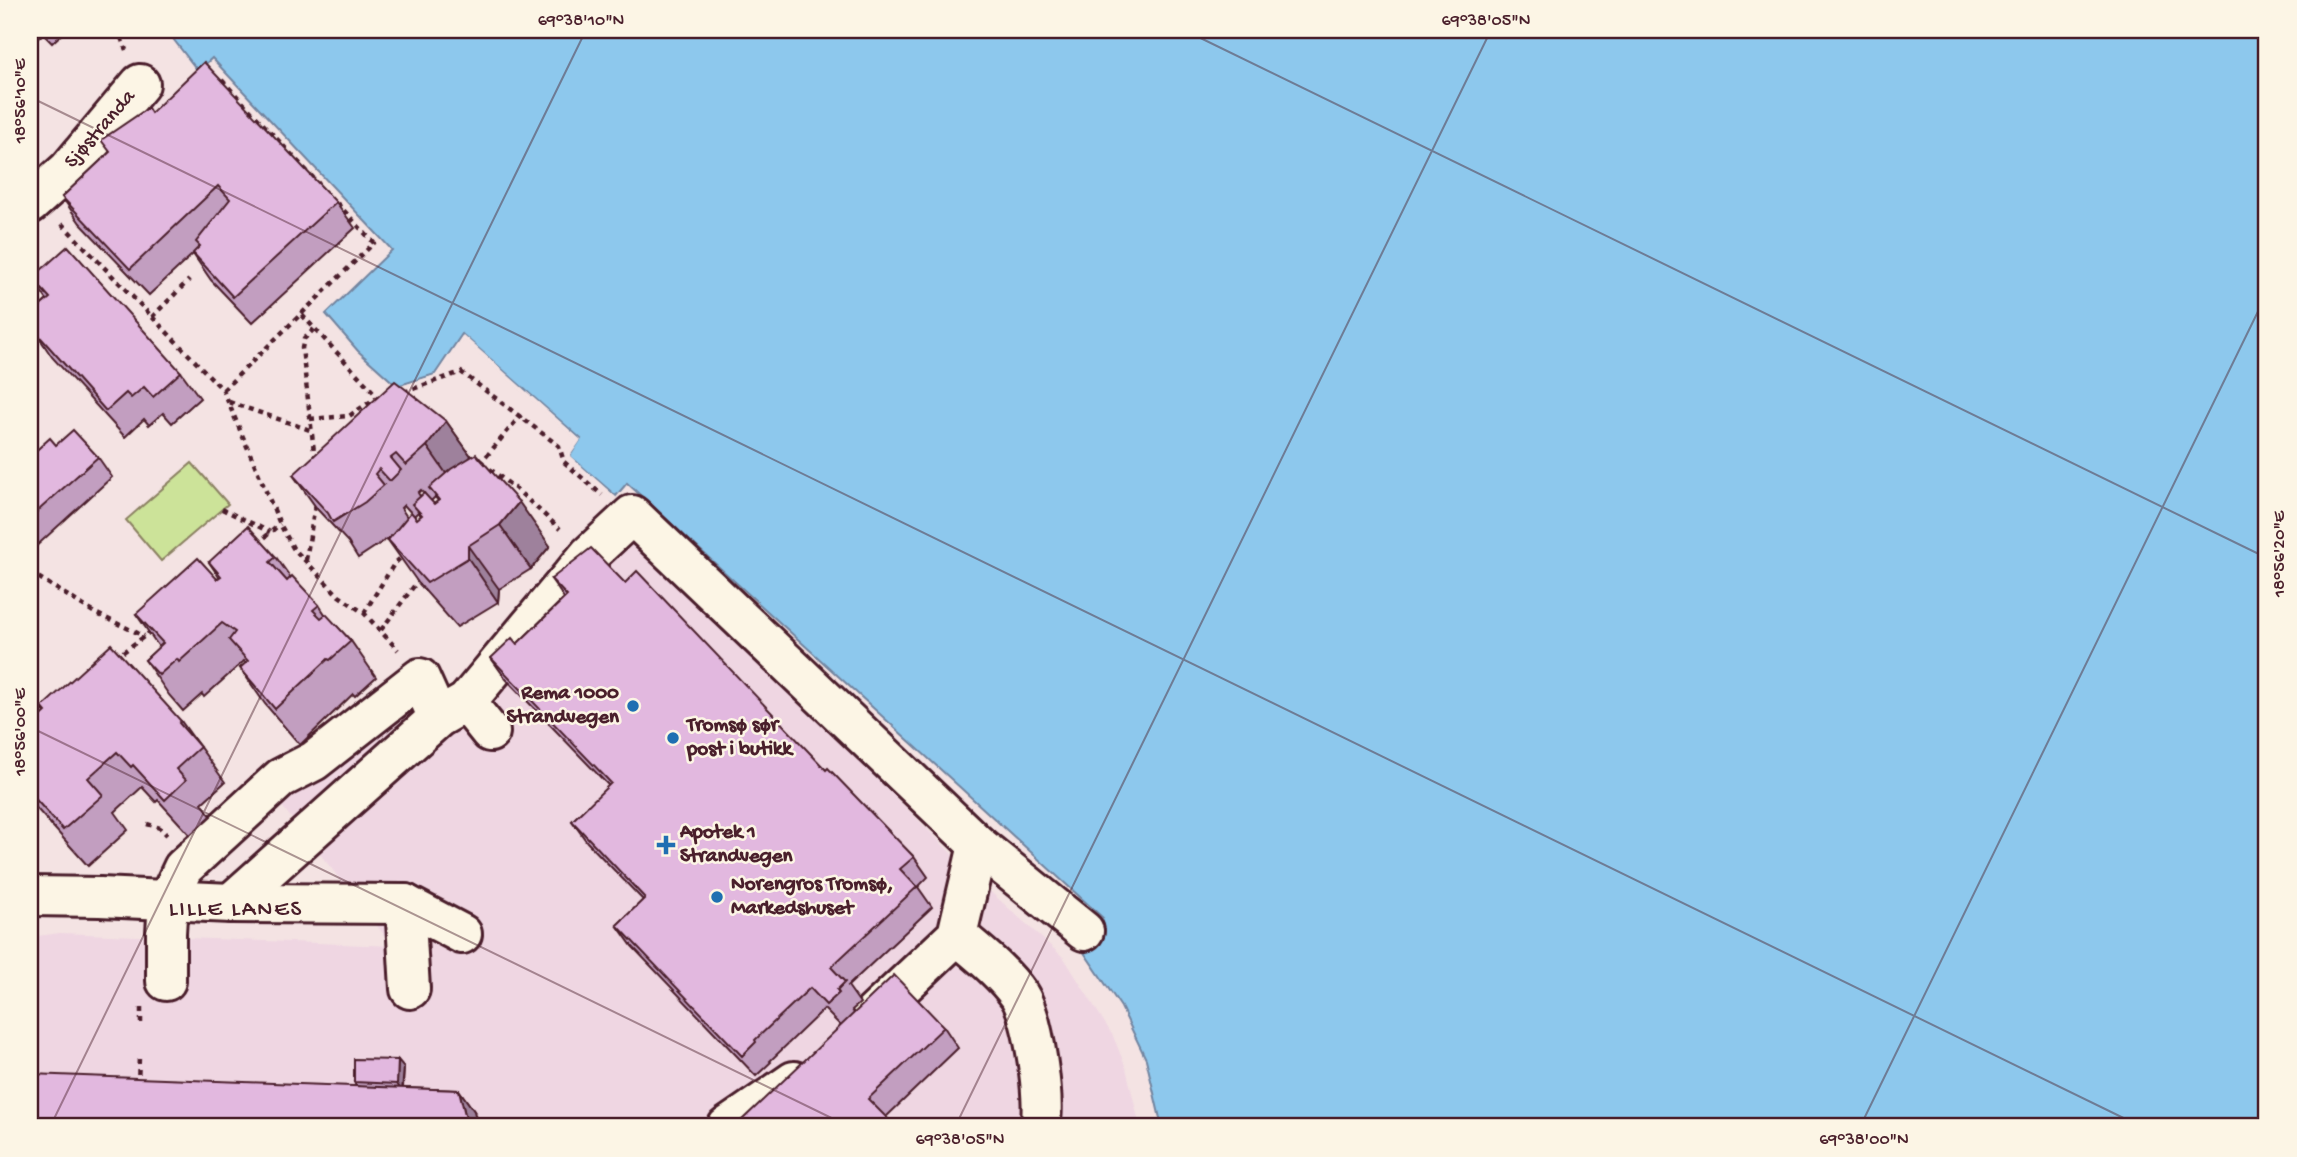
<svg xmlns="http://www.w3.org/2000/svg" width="2297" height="1157" font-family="'Gochi Hand',sans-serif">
  <rect width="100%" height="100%" fill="#f4e3e3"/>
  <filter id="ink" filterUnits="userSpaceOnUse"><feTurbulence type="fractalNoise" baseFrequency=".0143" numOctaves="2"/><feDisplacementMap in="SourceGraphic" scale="14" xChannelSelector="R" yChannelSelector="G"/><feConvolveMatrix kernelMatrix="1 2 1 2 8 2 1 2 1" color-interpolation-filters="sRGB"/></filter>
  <g filter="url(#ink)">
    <polygon fill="#efd6e2" points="631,532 983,885 1064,958 1113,1036 1126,1068 1140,1127 30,1127 30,937 60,933 393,946 281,805 396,709 496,682"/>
    <polygon fill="#cce399" stroke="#8b8162" stroke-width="2" points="192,463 228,504 161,561 126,520"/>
    <polygon fill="#8dc8ed" stroke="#72849f" stroke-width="2" points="171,30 2267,30 2267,1127 1162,1127 1146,1059 1121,1007 1079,945 1103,918 627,483 616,496 570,456 581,439 462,334 435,374 397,386 358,351 326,314 392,250 212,58 198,71 174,40"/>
    <polygon fill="#f4e3e3" points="463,335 581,440 570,456 616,497 614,499 567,458 567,455 577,440 463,339 437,377 398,389 394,388 436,375"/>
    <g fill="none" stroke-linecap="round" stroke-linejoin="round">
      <g stroke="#4a1f2b" stroke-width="44">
        <g id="minor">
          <polyline points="30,204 68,170 140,84"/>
          <polyline points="466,702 490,732"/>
          <polyline points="30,896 100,897 231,903 405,904 462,934"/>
          <polyline points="231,903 438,718 466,702 589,555 632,515 978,845 1084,931"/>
          <polyline points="405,904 410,989"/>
          <path d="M957,935c21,18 46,37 62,60 15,23 27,106 21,132"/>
          <polyline points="166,981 166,933 168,900 183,868 281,778 314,761 420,678 438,718"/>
          <polyline points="867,1020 957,935 978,845"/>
          <polyline points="727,1127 794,1081"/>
        </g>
      </g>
      <g stroke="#4a1f2b" stroke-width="4.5" stroke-dasharray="5 5" stroke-linecap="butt">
        <polyline points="125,30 120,35 126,50"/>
        <polyline points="214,80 219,77 319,184"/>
        <polyline points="62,224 223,390 280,524 293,548 339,596 364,613 398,650"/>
        <polyline points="302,315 380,399"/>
        <polyline points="152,317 189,280"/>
        <polyline points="314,329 304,339 302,348 315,460"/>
        <polyline points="223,390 374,243 335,201"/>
        <polyline points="404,392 461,372 559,446 564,462 602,495"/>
        <polyline points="229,402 310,430"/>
        <polyline points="310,419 349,416 376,398"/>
        <polyline points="482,463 516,489 560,529"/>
        <polyline points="480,464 521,415"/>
        <polyline points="222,509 270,532"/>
        <polyline points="257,544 280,524"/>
        <polyline points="306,560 316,499"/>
        <polyline points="30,572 95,613 144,636"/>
        <polyline points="364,613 394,564 405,554"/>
        <polyline points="381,630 420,578"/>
        <polyline points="115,658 153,630"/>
        <polyline points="30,710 45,710 49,707"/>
        <polyline points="147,824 160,828 167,835"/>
        <polyline points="30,850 36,858"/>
        <polyline points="141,1023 141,1008"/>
        <polyline points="138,1084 139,1057"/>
      </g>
      <use href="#minor" stroke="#fcf5e5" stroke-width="38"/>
    </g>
    <g fill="#c29ec0" stroke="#4a1f2b" stroke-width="2" fill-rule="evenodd">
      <polygon points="30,30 66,30 52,43 43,34 30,45"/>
      <polygon points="151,113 336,202 355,228 252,323 211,280 193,254 149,295 80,223 62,197"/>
      <polygon points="32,278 181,372 200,398 172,423 163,413 149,425 144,419 125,437 52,357 34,330 38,327 30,315 47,300"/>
      <path d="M446,421l25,35 79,90 -19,23 -32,20 -1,13 -41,25 -38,-43 -31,-44 5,-5 -35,23 -10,-16 -30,-32 -25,-35zM421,490l3,3 -4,3 -2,-3zM435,497l3,4 -4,3 -3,-3zM404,505l10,11 4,-4 3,4 -4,3 -10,-2 -6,-9z"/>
      <polygon points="56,445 98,457 112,477 32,550 30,547 30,456"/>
      <polygon points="276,557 291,578 319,605 325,614 351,641 376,677 355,696 353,694 300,745 265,704 240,668 246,663 244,661 204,697 202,694 183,711 169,695 145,660 159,647 136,614 217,579 219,577 209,562"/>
      <polygon points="551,579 625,583 826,770 914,857 928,877 918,887 932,907 848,986 860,1003 852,1010 854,1013 944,1027 958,1048 886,1117 745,1127 841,1026 824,1009 770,1061 771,1062 756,1076 632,946 617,925 643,900 587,842 572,821 609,786 506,679 491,658 517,644 564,598"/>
      <polygon points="42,707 181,721 225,782 202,803 211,816 190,835 158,800 156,802 142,787 115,812 128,830 88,866 30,801 30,715 36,721 46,712"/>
      <polygon points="404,1067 403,1088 459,1090 474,1111 356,1086 354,1082"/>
    </g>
    <g fill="#9e819c" stroke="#4a1f2b" stroke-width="2">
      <polygon points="30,338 35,345 30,351"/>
      <polygon points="446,421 471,456 452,482 427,446"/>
      <polygon points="519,502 550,546 531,569 500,525"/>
      <polygon points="468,546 499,589 498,602 468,558"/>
      <polygon points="398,1060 404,1067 402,1091 397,1084"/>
      <polygon points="459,1090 474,1111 478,1127 468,1127"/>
    </g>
    <g fill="#e2b8df" stroke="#4a1f2b" stroke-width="2">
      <polygon points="204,62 336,202 233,297 193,253 200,246 196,242 230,199 218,186 130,269 62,197 110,152 101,140 148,108 151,113"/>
      <polygon points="68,246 181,372 153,397 144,387 131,398 126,393 106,411 34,330 39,326 30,315 50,298 32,278"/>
      <polygon points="395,381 446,421 427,446 406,465 396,454 391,458 401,470 390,481 379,469 375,474 384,485 365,502 333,522 328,513 293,475"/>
      <polygon points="73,430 98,457 30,518 30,456 50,438 56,445"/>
      <polygon points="476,454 519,502 500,525 468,546 468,558 427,583 388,540 411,512 417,519 422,515 412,504 424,493 434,504 439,500 429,488 451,469"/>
      <polygon points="248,526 276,557 270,562 287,581 292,576 319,605 313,610 321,618 326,614 351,641 330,660 328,659 275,709 240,668 248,661 229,640 235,632 222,623 179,662 177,659 159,675 145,660 163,643 136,614 198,558 217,579 221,576 209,562"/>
      <polygon points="591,548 625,583 637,571 826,770 828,768 914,857 900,869 917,887 831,967 845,982 837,990 839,993 826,1005 810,988 755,1040 756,1042 742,1056 617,925 645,898 572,821 611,783 491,658 512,638 517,644 567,596 551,579"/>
      <polygon points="111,644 181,721 179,723 200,747 176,769 186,780 165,800 133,765 131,767 117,752 88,778 103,795 63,830 30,793 30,715 36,721 46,712 42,707"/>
      <polygon points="894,975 944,1027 868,1099 896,1127 745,1127 741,1121"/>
      <polygon points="354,1059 398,1060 397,1084 354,1082"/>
      <polygon points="30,1074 459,1090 468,1127 30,1127"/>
    </g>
  </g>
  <path fill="none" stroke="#4a1f2b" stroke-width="2" stroke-opacity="0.45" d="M1184,30l1083,528M30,97l2112,1030M30,727l820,400M50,1127l536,-1097M955,1127l536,-1097M1860,1127l407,-834"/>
  <g fill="#1f6fb2" stroke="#fcf5e5" stroke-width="2.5">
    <circle cx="633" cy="706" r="7"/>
    <circle cx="673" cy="738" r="7"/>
    <path d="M662.5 834.5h7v7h7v7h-7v7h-7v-7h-7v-7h7z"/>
    <circle cx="717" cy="897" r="7"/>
  </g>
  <g text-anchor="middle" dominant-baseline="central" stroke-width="5" stroke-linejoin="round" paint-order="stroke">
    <g font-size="21" fill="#4a1f2b" stroke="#fcf5e5">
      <text transform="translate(101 130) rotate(-49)">Sjøstranda</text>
    </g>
    <g font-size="21" font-weight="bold" fill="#4a1f2b" stroke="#fcf5e5" text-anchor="start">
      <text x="619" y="694" text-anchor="end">Rema 1000<tspan x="619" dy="24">Strandvegen</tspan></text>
      <text x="687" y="726">Tromsø sør<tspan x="687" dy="24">post i butikk</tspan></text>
      <text x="680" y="833">Apotek 1<tspan x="680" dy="24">Strandvegen</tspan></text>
      <text x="731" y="885">Norengros Tromsø,<tspan x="731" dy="24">Markedshuset</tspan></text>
    </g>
    <g font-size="23" letter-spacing="2" fill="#4a1f2b" stroke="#fcf5e5">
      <text x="236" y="910">LILLE LANES</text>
    </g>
  </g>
  <rect width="2297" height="1157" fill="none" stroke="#fcf5e5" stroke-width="77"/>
  <rect x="38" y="38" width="2220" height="1080" fill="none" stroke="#4a1f2b" stroke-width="2.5"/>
  <g font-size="18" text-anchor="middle" fill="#4a1f2b">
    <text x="581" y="25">69°38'10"N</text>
    <text x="1486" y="25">69°38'05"N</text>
    <text transform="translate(19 101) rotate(-90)" y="6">18°56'10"E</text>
    <text transform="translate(2278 554) rotate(-90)" y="6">18°56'20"E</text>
    <text transform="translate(19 732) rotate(-90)" y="6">18°56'00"E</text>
    <text x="960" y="1144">69°38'05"N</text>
    <text x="1864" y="1144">69°38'00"N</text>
  </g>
</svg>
